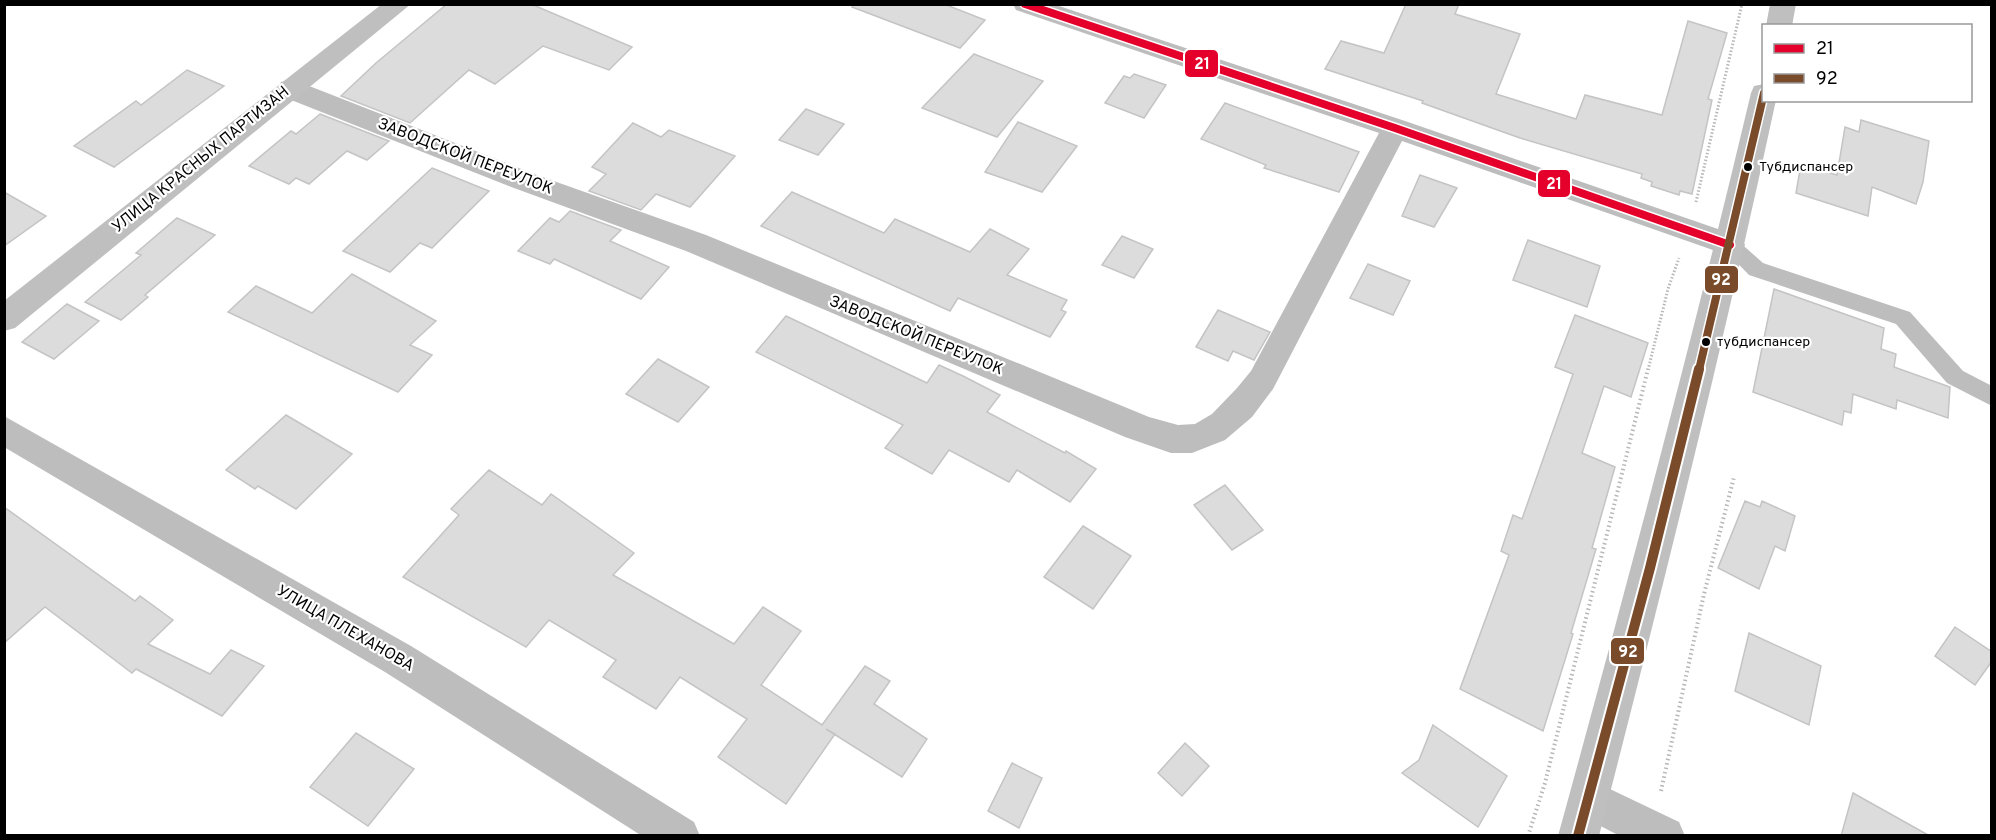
<svg xmlns="http://www.w3.org/2000/svg" width="1996" height="840" font-family="Overpass,sans-serif">
  <rect width="100%" height="100%" fill="#fff"/>
  <g fill="#dcdcdc" stroke="#c4c4c4" stroke-width="1.5">
    <polygon points="447,4 531,4 632,47 609,70 543,46 495,84 469,70 410,123 341,96 376,63"/>
    <polygon points="853,4 944,4 985,20 960,48 852,7"/>
    <polygon points="1406,4 1459,4 1455,14 1520,34 1496,94 1576,119 1585,95 1662,115 1688,21 1727,33 1708,99 1712,100 1692,194 1680,191 1679,195 1651,186 1652,182 1641,178 1642,174 1520,138 1422,103 1423,101 1325,69 1341,41 1384,53"/>
    <polygon points="974,54 1043,81 997,137 922,108"/>
    <polygon points="187,70 224,86 114,167 74,146 136,101 141,105"/>
    <polygon points="1134,74 1166,85 1144,118 1105,103 1124,76 1130,78"/>
    <polygon points="1225,103 1359,152 1339,192 1264,168 1266,165 1201,139"/>
    <polygon points="806,109 844,124 818,155 779,140"/>
    <polygon points="320,114 389,141 367,160 347,151 309,184 296,178 289,184 249,166 291,131 296,134"/>
    <polygon points="1861,120 1929,141 1923,182 1916,204 1872,187 1868,216 1796,193 1801,164 1837,175 1845,127 1859,132"/>
    <polygon points="1018,122 1077,146 1042,192 985,172"/>
    <polygon points="633,123 661,137 669,130 735,156 690,207 656,194 641,210 589,191 606,174 592,167"/>
    <polygon points="432,168 489,191 432,248 420,243 390,272 343,251"/>
    <polygon points="1420,175 1457,188 1434,227 1402,216"/>
    <polygon points="4,192 46,216 4,246"/>
    <polygon points="792,192 884,233 895,219 970,252 990,229 1029,249 1007,275 1067,300 1061,310 1066,312 1050,337 958,298 950,311 761,226"/>
    <polygon points="570,211 621,230 610,241 669,267 641,299 554,259 550,264 518,251 550,218 559,222"/>
    <polygon points="177,218 215,235 145,295 148,297 121,320 85,302 141,255 136,253"/>
    <polygon points="1122,236 1153,249 1134,278 1102,265"/>
    <polygon points="1528,240 1600,266 1587,307 1513,280"/>
    <polygon points="1368,264 1410,281 1393,315 1350,298"/>
    <polygon points="352,274 436,321 410,345 432,355 398,392 228,312 256,286 312,313"/>
    <polygon points="1774,289 1884,328 1881,349 1896,354 1894,367 1950,387 1948,418 1897,400 1896,409 1853,394 1851,413 1844,411 1842,425 1753,392"/>
    <polygon points="67,304 99,321 54,359 22,342"/>
    <polygon points="1218,310 1270,332 1254,360 1233,351 1228,361 1196,347"/>
    <polygon points="1575,315 1648,343 1631,397 1604,386 1582,453 1615,467 1592,548 1596,549 1571,633 1573,634 1543,731 1460,689 1509,555 1501,551 1513,515 1522,519 1573,374 1555,367"/>
    <polygon points="786,316 927,383 939,365 963,376 1000,395 987,412 1065,453 1066,451 1096,469 1070,502 1017,470 1009,482 949,450 932,474 885,448 903,425 756,352"/>
    <polygon points="658,359 709,387 678,422 626,394"/>
    <polygon points="286,415 352,454 296,509 258,486 255,489 226,470"/>
    <polygon points="489,470 542,505 551,494 634,553 613,575 734,644 763,607 801,631 761,685 822,725 865,666 890,681 874,704 927,739 902,777 826,729 835,734 786,804 718,757 747,719 680,677 656,709 603,677 616,660 549,620 526,647 403,577 459,515 451,509"/>
    <polygon points="1225,485 1263,530 1232,550 1194,505"/>
    <polygon points="1745,501 1760,507 1762,501 1795,516 1785,551 1775,546 1759,589 1718,568"/>
    <polygon points="4,507 135,601 140,596 173,620 148,644 210,674 231,650 264,666 222,716 136,669 132,673 45,607 4,643"/>
    <polygon points="1083,526 1131,556 1093,609 1044,577"/>
    <polygon points="1955,627 1992,652 1992,661 1975,685 1935,656"/>
    <polygon points="1749,633 1821,666 1809,725 1735,691"/>
    <polygon points="1433,725 1507,776 1478,827 1402,773 1419,760"/>
    <polygon points="356,733 414,769 368,826 310,787"/>
    <polygon points="1185,743 1209,766 1182,796 1158,773"/>
    <polygon points="1012,763 1042,778 1019,828 988,811"/>
    <polygon points="1853,793 1930,836 1841,836"/>
  </g>
  <g fill="none" stroke-linecap="round" stroke-linejoin="round">
    <g stroke="#b8b8b8" stroke-width="3" stroke-dasharray="1.5 2" stroke-linecap="butt">
      <polyline points="1696,202 1742,4"/>
      <polyline points="1648,370 1668,289 1679,258"/>
    </g>
    <g stroke="#b8b8b8" stroke-width="4" stroke-dasharray="1.5 3" stroke-linecap="butt">
      <polyline points="1661,791 1704,594 1734,477"/>
      <polyline points="1528,836 1545,783 1648,369"/>
    </g>
    <polygon fill="#bdbdbd" fill-rule="evenodd" points="1730,237 1737,240 1763,263 1910,312 1963,371 1992,386 1992,406 1947,383 1896,324 1749,275 1720,245 1723,240"/>
    <g fill="#bdbdbd" fill-rule="evenodd">
      <polygon points="1013,4 1053,4 1405,121 1741,237 1745,245 1741,253 1730,256 1402,141 1273,389 1252,417 1225,440 1192,453 1171,453 1125,437 686,251 514,188 281,96 277,89 281,82 290,80 299,82 534,174 706,235 1149,417 1178,425 1195,424 1212,414 1237,388 1251,371 1379,133 1016,10"/>
      <polygon points="4,416 411,646 694,822 700,836 642,836 385,672 4,447"/>
      <polygon points="1589,779 1679,822 1685,836 1620,836 1575,813 1569,799 1575,785"/>
    </g>
    <g fill="#bfbfbf" fill-rule="evenodd">
      <polygon points="382,4 411,4 15,328 4,331 4,301"/>
      <polygon points="1770,4 1796,4 1792,26 1766,26"/>
      <path d="M1764,84v16h12c-53,247 -114,491 -177,736h-41c68,-247 134,-494 193,-743l3,-7z"/>
    </g>
    <g stroke="#fff" stroke-width="11">
      <polyline id="bus-1" points="1025,4 1395,128 1730,245"/>
    </g>
    <g stroke="#fff" stroke-width="11">
      <polyline id="bus-2-far1" points="1699,370 1764,93"/>
    </g>
    <g stroke="#fff" stroke-width="14">
      <polyline id="bus-2" points="1578,836 1650,568 1699,369"/>
    </g>
    <use href="#bus-1" stroke="#e4002b" stroke-width="8"/>
    <use href="#bus-2-far1" stroke="#7a4b2a" stroke-width="8"/>
    <use href="#bus-2" stroke="#7a4b2a" stroke-width="10"/>
  </g>
  <g fill="#000" stroke="#fff" stroke-width="2">
    <circle cx="1748" cy="167" r="5"/>
    <circle cx="1706" cy="342" r="5"/>
  </g>
  <g text-anchor="middle" dominant-baseline="central" stroke-width="4.5" stroke-linejoin="round" paint-order="stroke">
    <g font-size="14" fill="#000" stroke="#fff" text-anchor="start">
      <text x="1759" y="167">Тубдиспансер</text>
      <text x="1717" y="342">тубдиспансер</text>
    </g>
    <g font-size="16" fill="#000" stroke="#fff">
      <text transform="translate(465 157) rotate(21)">ЗАВОДСКОЙ ПЕРЕУЛОК</text>
      <text transform="translate(201 160) rotate(-39)">УЛИЦА КРАСНЫХ ПАРТИЗАН</text>
      <text transform="translate(916 336) rotate(22)">ЗАВОДСКОЙ ПЕРЕУЛОК</text>
      <text transform="translate(345 629) rotate(30)">УЛИЦА ПЛЕХАНОВА</text>
    </g>
  </g>
  <g stroke="#fff" stroke-width="2">
    <rect x="1184" y="49" width="35" height="29" rx="6" fill="#e4002b"/>
    <rect x="1537" y="169" width="34" height="29" rx="6" fill="#e4002b"/>
    <rect x="1704" y="265" width="35" height="29" rx="6" fill="#7a4b2a"/>
    <rect x="1610" y="637" width="35" height="28" rx="6" fill="#7a4b2a"/>
  </g>
  <g font-size="16" text-anchor="middle" font-weight="bold" fill="#fff">
    <text x="1202" y="69">21</text>
    <text x="1554" y="189">21</text>
    <text x="1721" y="285">92</text>
    <text x="1628" y="657">92</text>
  </g>
  <rect width="1996" height="840" fill="none" stroke="#000000" stroke-width="12"/>
  <rect x="1762" y="24" width="210" height="78" fill="#ffffff" stroke="#999999" stroke-width="1.5"/>
  <rect x="1774" y="44" width="30" height="9" fill="#e4002b" stroke="#999999" stroke-width="1.5"/>
  <text x="1816" y="54" font-size="18" fill="#000000">21</text>
  <rect x="1774" y="74" width="30" height="9" fill="#7a4b2a" stroke="#999999" stroke-width="1.5"/>
  <text x="1816" y="84" font-size="18" fill="#000000">92</text>
</svg>
